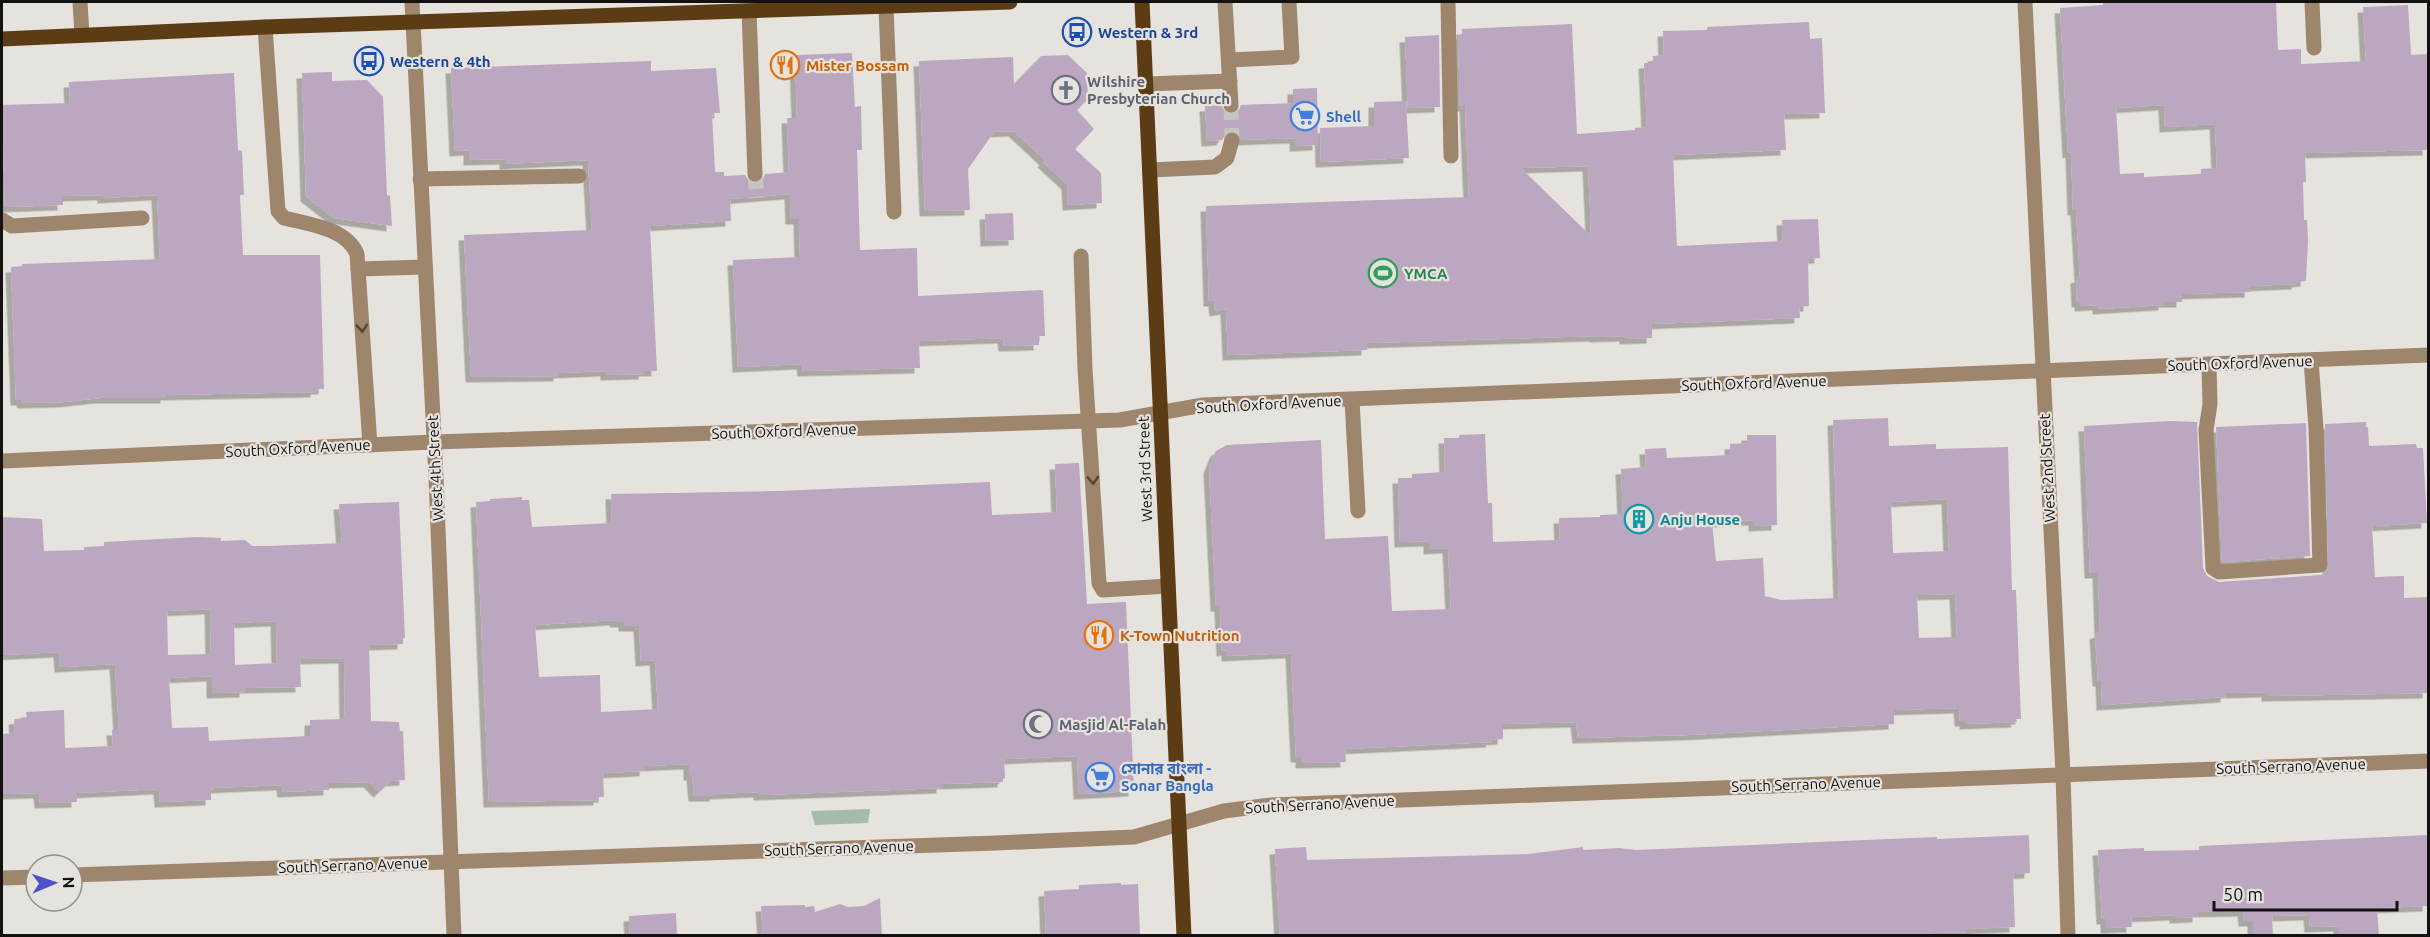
<svg xmlns="http://www.w3.org/2000/svg" width="2430" height="937" font-family="Ubuntu,'Noto Sans Bengali',sans-serif">
  <defs>
    <filter id="shadow"><feDropShadow dx="-5.5" dy="5.5" stdDeviation="0" flood-color="#0004"/></filter>
  </defs>
  <rect width="100%" height="100%" fill="#e6e3df"/>
  <polygon fill="#a5bcab" points="870,809 868,823 815,825 811,811"/>
  <g fill="#bca7c1" fill-rule="evenodd" filter="url(#shadow)">
    <path d="M2103,2h173l2,48 23,-1v15l65,-3 -3,-54 45,-2 3,50 17,-1v96l-123,3 1,29h-3l1,38h3l1,21 -2,40 -9,1v2l-47,2v6l-68,2v8h-18v3l-66,4v-4l-18,1v-4h-3l-1,-24 4,-1 -4,-67h-3l-2,-58 -3,1 -8,-145 43,-3zM2164,105l1,22 50,-3 2,44 -16,1v5l-57,3v-4l-24,1 -4,-66z"/>
    <path d="M1809,22l1,17 12,-1 3,75 -41,1 2,36 -113,5 4,91 106,-5 -1,-21 36,-1 2,39 -12,1 1,47 -10,1 1,11 -148,6v14l-27,1v-3l-30,1v-1l-228,7v7l-139,5 -2,-46 -11,2 -1,-10h-5l-3,-95 263,-9 -4,-91h-5l-2,-71 4,-1v-5l110,-5 5,110 58,-4v-2l12,-1 -3,-64h9v-7l11,-1 -1,-24 44,-1v-3zM1588,166l2,42 1,28 -70,-68z"/>
    <polygon points="1439,35 1440,107 1408,108 1405,37"/>
    <polygon points="852,53 855,107 861,106 862,150 857,150 860,250 917,248 918,296 1043,290 1045,336 1039,336 1039,345 1004,346 1003,338 919,341 920,368 803,371 802,364 738,367 733,260 800,257 799,219 791,219 790,194 730,199 731,221 650,226 657,371 644,371 644,374 606,375 606,371 559,373 559,376 471,377 464,235 592,230 588,160 505,164 505,159 469,160 469,150 455,151 451,68 651,61 651,71 716,68 720,113 712,113 715,172 724,172 724,176 745,175 750,182 756,184 763,179 765,174 789,172 787,118 797,118 795,55"/>
    <polygon points="1068,55 1087,73 1088,99 1077,110 1094,129 1075,149 1101,173 1102,203 1068,205 1067,184 1043,162 1045,160 1014,131 994,132 968,169 970,210 925,211 919,61 1013,57 1014,84 1041,56"/>
    <polygon points="332,72 332,81 367,80 383,97 387,195 390,196 392,226 334,218 306,196 302,73"/>
    <polygon points="234,73 238,150 242,151 244,195 240,195 243,255 320,255 324,389 316,389 316,392 166,395 166,398 100,398 64,402 23,403 22,400 16,400 11,267 22,266 22,264 160,259 157,195 103,198 103,195 63,196 63,205 5,207 2,105 70,103 69,82"/>
    <polygon points="1317,88 1318,145 1295,146 1295,138 1242,140 1239,134 1234,131 1226,133 1222,140 1207,141 1205,106 1221,105 1226,113 1232,115 1239,110 1241,105 1293,103 1293,89"/>
    <polygon points="1406,101 1409,158 1321,162 1320,128 1374,126 1374,102"/>
    <polygon points="1013,213 1014,240 986,241 985,214"/>
    <path d="M1888,418l1,28 47,-2v5l72,-2 4,143h4l5,129h-5l1,3 -52,2v-3h-5l-1,-13 -65,2v14l-206,11 -110,3 -2,-16 -73,2v15l-12,1 1,2 -147,7 1,13 -45,1v-6h-5l-5,-104 -64,3v-6l-5,1 -2,-45h-4l-7,-138 7,-17 11,-6 94,-5 4,99 63,-3 4,75 59,-2 -3,-61 -19,1v-8l-29,1 -2,-64h14v-4l33,-2 -1,-34h15v-3l26,-1 3,69h4l1,39 67,-2 -1,-22 41,-1v-2l23,-1 -2,-45 25,-2 -1,-18 21,-1 1,10 63,-3v-11l17,-1v-8h29l1,90 -23,1v-6l-42,2 4,39 47,-3 2,38 16,4 58,-2 -6,-178zM1947,499l2,52 -56,2 -2,-51zM1955,594l2,43 -38,1 -2,-43z"/>
    <polygon points="2171,421 2197,422 2203,568 2207,576 2219,582 2321,575 2328,570 2325,424 2366,422 2366,427 2368,427 2369,446 2416,444 2417,448 2423,448 2427,523 2372,526 2375,577 2404,576 2404,598 2428,597 2428,693 2267,696 2267,692 2226,693 2226,697 2102,705 2101,681 2098,681 2095,634 2100,632 2098,573 2090,573 2084,426"/>
    <polygon points="2306,423 2310,556 2222,562 2216,427"/>
    <path d="M1079,463l8,141 39,-2 8,189 -55,3 -2,-38 -73,3 1,19 -2,1v3l-61,2v4l-183,7v-3l-44,2v2h-21l-2,-21h-3v-11l-44,2v5l-42,2 1,24h-5v3l-110,2 -13,-300 14,-1v-2l32,-2v3h7l3,27 80,-4 -1,-29 168,-3 211,-9 2,33 65,-3 -2,-48zM615,620v2h9v4h15l2,35 14,-1 3,49 -57,3 -1,-37 -61,2 -4,-52z"/>
    <path d="M399,502l6,136h-2v6l-34,1 2,76 28,1 1,9h3l2,49 -14,1 -12,11 -10,-10 -40,1v7l-46,2 -1,-7 -68,3 -3,2v10l-51,2 -1,-13 -82,4v9l-37,1 -1,-10 -37,1v-60l13,-1 -1,-14 13,-1 -1,-6 38,-2 1,38 48,-2 -1,-16h7l-4,-66 -55,3 -1,-15 -57,3v-138l40,2 2,32 40,-1v-3l20,-1v-4l93,-5 24,1v3l24,-1 7,6h16l74,-3 -3,-39zM210,609l1,45 -43,1 -1,-44zM276,621l1,42 -42,2 -1,-42zM344,658l1,61 -35,1v16l-101,5 -1,-14 -36,1 -3,-50 43,-2v17l33,-1v-4l56,-1 -1,-28z"/>
    <polygon points="2029,835 2030,873 2013,874 2015,927 1967,929 1967,932 1933,933 1933,936 1280,936 1275,849 1306,847 1307,860 1529,854 1583,847 1583,850 1619,848 1636,850 1937,837 1937,839"/>
    <polygon points="2428,835 2428,906 2377,908 2379,936 2339,936 2339,926 2310,927 2309,915 2272,916 2273,936 2253,936 2253,921 2244,921 2243,911 2198,912 2198,917 2175,918 2175,915 2131,917 2132,927 2106,928 2106,919 2102,919 2098,850 2144,848 2144,851 2199,850 2199,846"/>
    <polygon points="1121,883 1121,885 1138,884 1140,936 1046,936 1044,891 1079,889 1079,885"/>
    <polygon points="880,898 882,936 763,936 761,906 805,905 805,907 814,906 815,912 840,904 848,907 864,906"/>
    <polygon points="676,913 677,936 630,936 629,916"/>
  </g>
  <g fill="none" stroke-linecap="round" stroke-linejoin="round">
    <g stroke="#c6c4c0" stroke-width="15" stroke-dasharray="15 8" stroke-linecap="butt">
      <polyline points="1231,105 1232,140"/>
      <polyline points="755,174 757,198"/>
    </g>
    <g stroke="#9e866d" stroke-width="15">
      <polyline points="80,2 82,35"/>
      <polyline points="412,2 436,477 454,936"/>
      <polyline points="1225,2 1231,105"/>
      <polyline points="1448,2 1451,156"/>
      <polyline points="2025,2 2063,774 2068,936"/>
      <polyline points="2312,2 2314,48"/>
      <polyline points="886,6 894,212"/>
      <polyline points="749,11 755,174"/>
      <path d="M265,27l13,184 6,7c24,6 62,10 73,36l13,191"/>
      <polyline points="1229,60 1292,57 1289,2"/>
      <polyline points="1146,84 1230,81"/>
      <polyline points="1151,170 1215,167 1227,158 1232,140"/>
      <polyline points="420,179 579,176"/>
      <polyline points="2,220 12,226 142,218"/>
      <polyline points="1081,256 1085,369 1099,583 1103,590 1168,586"/>
      <polyline points="358,269 425,267"/>
      <polyline points="2209,365 2210,404 2206,430 2213,568 2219,572 2320,565 2316,428 2311,360"/>
      <polyline points="1352,400 1358,511"/>
      <polyline points="2,461 434,442 1120,420 1203,405 2428,355"/>
      <polyline points="72,875 996,843 1134,837 1224,811 1271,805 2428,761"/>
      <polyline points="2,878 36,877"/>
    </g>
    <g stroke="#5c3c14" stroke-width="15">
      <polyline points="1142,2 1184,936"/>
      <polyline points="2,39 265,27 1010,2"/>
    </g>
  </g>
  <defs><path id="oneway-chevron" d="M-2-3.5L2.5 0L-2 3.5" fill="none" stroke-width="1.6" stroke-linecap="round" stroke-linejoin="round" transform="scale(1.5)"/></defs>
  <g stroke="#52463a">
    <use href="#oneway-chevron" transform="translate(362 328) rotate(86)"/>
    <use href="#oneway-chevron" transform="translate(1093 480) rotate(87)"/>
  </g>
  <defs>
    <g id="bus-ring" transform="scale(1.5)"><circle r="9.5" fill="#e6e3df" stroke="#1a4fb4" stroke-width="1.5"/><path d="M-5-6H5V4H4V6H2V4H-2V6H-4V4H-5ZM-3.5-4V0h7V-4ZM-3.5 1.2v1.5H-2V1.2ZM2 1.2v1.5H3.5V1.2Z" fill="#1a4fb4"/></g>
    <g id="restaurant-ring" transform="scale(1.5)"><circle r="9.5" fill="#e6e3df" stroke="#e8710a" stroke-width="1.5"/><path d="M-5-6h1v4h1v-4h1v4h1v-4h1v5L-1.5 .5V6h-2V.5L-5-1ZM5-6V6H3V1.5H1.5Q1.5-4 5-6Z" fill="#e8710a"/></g>
    <g id="church-ring" transform="scale(1.5)"><circle r="9.5" fill="#e6e3df" stroke="#6b7280" stroke-width="1.5"/><path d="M-1.2-6h2.4v3.5h3.3v2.4h-3.3V6h-2.4V-.1h-3.3v-2.4h3.3Z" fill="#6b7280"/></g>
    <g id="supermarket-ring" transform="scale(1.5)"><circle r="9.5" fill="#e6e3df" stroke="#3f7fe0" stroke-width="1.5"/><path d="M-6-5.5h2.5l.6 2H6L4.5 2H-2.5L-4.4-4H-6ZM-1.5 3.2a1.3 1.3 0 1 0 .1 0ZM3 3.2a1.3 1.3 0 1 0 .1 0Z" fill="#3f7fe0"/></g>
    <g id="stadium-ring" transform="scale(1.5)"><circle r="9.5" fill="#e6e3df" stroke="#2e9e5b" stroke-width="1.5"/><path d="M0-5a6.5 5 0 1 0 0 10a6.5 5 0 1 0 0-10ZM-3.5-1.8h7v3.6h-7Z" fill="#2e9e5b"/></g>
    <g id="building-ring" transform="scale(1.5)"><circle r="9.5" fill="#e6e3df" stroke="#0f9aa8" stroke-width="1.5"/><path d="M-4-6H4V6H1V3H-1V6H-4ZM-2.5-4.3h1.7v1.8h-1.7ZM.8-4.3h1.7v1.8H.8ZM-2.5-1h1.7V.8h-1.7ZM.8-1h1.7V.8H.8Z" fill="#0f9aa8"/></g>
    <g id="mosque-ring" transform="scale(1.5)"><circle r="9.5" fill="#e6e3df" stroke="#6b7280" stroke-width="1.5"/><path d="M3.5-4.9A6 6 0 1 0 3.5 4.9A5 5 0 1 1 3.5-4.9Z" fill="#6b7280"/></g>
  </defs>
  <g fill-rule="evenodd">
    <use href="#bus-ring" x="1077" y="32"/>
    <use href="#bus-ring" x="369" y="61"/>
    <use href="#restaurant-ring" x="785" y="65"/>
    <use href="#church-ring" x="1066" y="90"/>
    <use href="#supermarket-ring" x="1305" y="116"/>
    <use href="#stadium-ring" x="1383" y="273"/>
    <use href="#building-ring" x="1639" y="519"/>
    <use href="#restaurant-ring" x="1099" y="635"/>
    <use href="#mosque-ring" x="1038" y="724"/>
    <use href="#supermarket-ring" x="1100" y="777"/>
  </g>
  <g text-anchor="middle" dominant-baseline="central" stroke-width="4.5" stroke-linejoin="round" paint-order="stroke">
    <g font-size="15" font-weight="bold" fill="#164399" stroke="#e6e3df" text-anchor="start">
      <text x="1098" y="32">Western &amp; 3rd</text>
      <text x="390" y="61">Western &amp; 4th</text>
    </g>
    <g font-size="15" font-weight="bold" fill="#c56008" stroke="#e6e3df" text-anchor="start">
      <text x="806" y="65">Mister Bossam</text>
      <text x="1120" y="635">K-Town Nutrition</text>
    </g>
    <g font-size="15" font-weight="bold" fill="#5b616d" stroke="#e6e3df" text-anchor="start">
      <text x="1087" y="81">Wilshire<tspan x="1087" dy="17">Presbyterian Church</tspan></text>
      <text x="1059" y="724">Masjid Al-Falah</text>
    </g>
    <g font-size="15" font-weight="bold" fill="#366cbe" stroke="#e6e3df" text-anchor="start">
      <text x="1326" y="116">Shell</text>
      <text x="1121" y="768">সোনার বাংলা -<tspan x="1121" dy="17">Sonar Bangla</tspan></text>
    </g>
    <g font-size="15" font-weight="bold" fill="#27864d" stroke="#e6e3df" text-anchor="start">
      <text x="1404" y="273">YMCA</text>
    </g>
    <g font-size="15" fill="#131211" stroke="#e6e3df">
      <text transform="translate(2240 363) rotate(-2)">South Oxford Avenue</text>
      <text transform="translate(1754 383) rotate(-2)">South Oxford Avenue</text>
      <text transform="translate(1269 404) rotate(-3)">South Oxford Avenue</text>
      <text transform="translate(784 431) rotate(-2)">South Oxford Avenue</text>
      <text transform="translate(298 448) rotate(-3)">South Oxford Avenue</text>
      <text transform="translate(435 468) rotate(-93)">West 4th Street</text>
      <text transform="translate(2047 468) rotate(-93)">West 2nd Street</text>
      <text transform="translate(1145 469) rotate(-92)">West 3rd Street</text>
      <text transform="translate(2291 766) rotate(-2)">South Serrano Avenue</text>
      <text transform="translate(1806 784) rotate(-2)">South Serrano Avenue</text>
      <text transform="translate(1320 804) rotate(-3)">South Serrano Avenue</text>
      <text transform="translate(839 848) rotate(-2)">South Serrano Avenue</text>
      <text transform="translate(353 865) rotate(-2)">South Serrano Avenue</text>
    </g>
    <g font-size="15" font-weight="bold" fill="#0d838f" stroke="#e6e3df" text-anchor="start">
      <text x="1660" y="519">Anju House</text>
    </g>
  </g>
  <rect width="2430" height="937" fill="none" stroke="#131211" stroke-width="6"/>
  <g transform="translate(54 883) rotate(88)"><circle r="28" fill="#e6e3df" stroke="#928f8d" stroke-width="1.5"/>
  <path d="M0-4.5L10 22L0 15L-10 22Z" fill="#4e52c8"/>
  <text y="-9" font-size="16" font-weight="bold" text-anchor="middle" fill="#131211">N</text>
  </g>
  <path d="M2214 901v9h183v-9" fill="none" stroke="#131211" stroke-width="3"/>
  <text x="2223" y="901" font-size="18" fill="#131211" stroke="#e6e3df" stroke-width="4.5" paint-order="stroke">50 m</text>
</svg>
